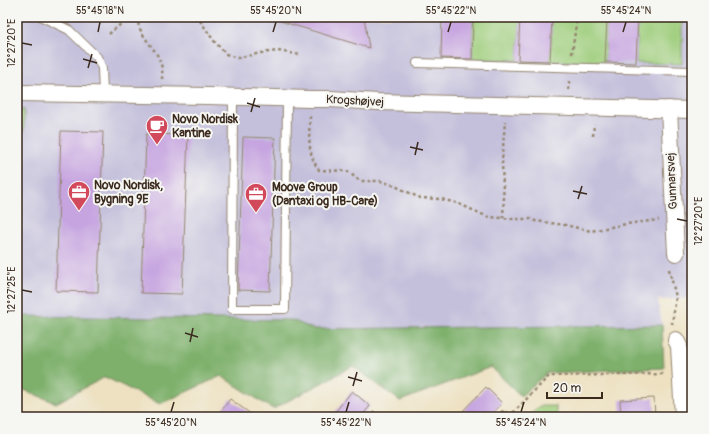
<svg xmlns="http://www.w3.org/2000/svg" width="709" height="434" font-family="Pangolin,sans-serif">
  <rect width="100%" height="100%" fill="#f6f6f2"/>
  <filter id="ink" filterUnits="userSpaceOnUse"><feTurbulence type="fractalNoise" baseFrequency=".025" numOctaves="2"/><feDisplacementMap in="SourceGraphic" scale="8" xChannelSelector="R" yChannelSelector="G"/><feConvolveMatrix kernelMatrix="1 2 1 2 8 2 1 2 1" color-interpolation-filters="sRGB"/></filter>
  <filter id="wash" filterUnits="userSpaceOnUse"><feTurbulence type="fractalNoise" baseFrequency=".012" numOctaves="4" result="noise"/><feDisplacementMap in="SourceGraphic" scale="16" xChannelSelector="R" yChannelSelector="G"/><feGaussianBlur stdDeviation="0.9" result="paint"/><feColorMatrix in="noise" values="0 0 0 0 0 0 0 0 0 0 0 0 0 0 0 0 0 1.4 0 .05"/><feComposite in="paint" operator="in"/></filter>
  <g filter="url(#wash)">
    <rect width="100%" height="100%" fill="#ede1c1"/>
    <polygon fill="#c4c0db" points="17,17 692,17 692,298 658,300 662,325 312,329 292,320 20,316 17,321"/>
    <g fill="#9ecd7c" stroke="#6c7c4d">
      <polygon points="473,17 520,17 518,60 472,59"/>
      <polygon points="552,17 607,17 605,62 550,61"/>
      <polygon points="638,17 682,17 682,64 636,63"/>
      <polygon points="24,109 24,131 17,131 17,113"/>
      <polygon points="539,406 556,406 556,417 528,417"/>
    </g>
    <polygon fill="#7eb06c" stroke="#5c6d45" points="20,316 292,320 313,329 662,325 664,368 547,373 521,396 491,367 400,401 353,366 273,409 221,376 160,404 105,377 56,403 17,387 17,321"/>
    <g id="blocks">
      <g fill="#c6a4e0">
        <polygon points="280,17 364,17 369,48 280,21"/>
        <polygon points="442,17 473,17 472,59 441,58"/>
        <polygon points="520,17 552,17 550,61 518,60"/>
        <polygon points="607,17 638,17 636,63 605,62"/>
        <polygon points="61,131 103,132 98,292 56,291"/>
        <polygon points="146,134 188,135 182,294 141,293"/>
        <polygon points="243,137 275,138 270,291 238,290"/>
        <polygon points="486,387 502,403 489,417 457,417"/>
        <polygon points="352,391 370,406 361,417 331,417"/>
        <polygon points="654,398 655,417 621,417 620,400"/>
        <polygon points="230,399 255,417 217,417"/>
      </g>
    </g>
  </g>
  <g filter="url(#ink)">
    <use href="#blocks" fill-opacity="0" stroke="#948670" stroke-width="1"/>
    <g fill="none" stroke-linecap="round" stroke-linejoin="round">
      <g stroke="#948670" stroke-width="10">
        <g id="lane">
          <polyline points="42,17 69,30 97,57 102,68 103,94"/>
          <polyline points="417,63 692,71"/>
          <polyline points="233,97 232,309 285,309 287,99"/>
        </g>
      </g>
      <g stroke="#948670" stroke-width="18">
        <g id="street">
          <polyline points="17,93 208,96 310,99 331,99 377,102 692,110"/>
          <polyline points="669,109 676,253"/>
          <polyline points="676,340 679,346 683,417"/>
        </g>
      </g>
      <g stroke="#948670" stroke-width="2.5" stroke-dasharray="3 3" stroke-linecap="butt">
        <path d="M137,17c3,27 28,32 25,62"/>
        <polyline points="195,17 201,22 214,41 226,54 237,58 261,53 278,51 301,55"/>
        <polyline points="109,34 129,17"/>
        <polyline points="572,54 577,17"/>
        <polyline points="569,90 569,79"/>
        <path d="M310,116c-1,19 -3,38 9,54l28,1 13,10h20l13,4 27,13 21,1 16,4 31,14 26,2h19l2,2 30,4 26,6 35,-7 33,-4"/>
        <polyline points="593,136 594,124"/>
        <polyline points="503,218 504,195 503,191 502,161 505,121"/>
        <polyline points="669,269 676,297 672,324"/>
        <polyline points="369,417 374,411"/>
        <polyline points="497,417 504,410 509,416"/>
        <polyline points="509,417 549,376 665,374"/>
      </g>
      <use href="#lane" stroke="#fff" stroke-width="8"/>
      <use href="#street" stroke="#fff" stroke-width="16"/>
    </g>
  </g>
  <path fill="none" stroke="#3b2a1e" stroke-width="1.5" d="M98,32l2,-10M273,32l3,-10M448,32l3,-10M623,32l3,-10M22,43l10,2M83,59l14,4M88,68l4,-14M247,103l13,4M251,112l4,-14M410,147l13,3M415,155l3,-13M573,191l14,3M578,199l4,-13M677,219l10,2M22,290l10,2M185,333l13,4M190,342l3,-14M348,377l14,4M353,386l4,-14M171,412l3,-10M346,412l3,-10M521,412l3,-10"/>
  <defs>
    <g id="cafe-pin" transform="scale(1.15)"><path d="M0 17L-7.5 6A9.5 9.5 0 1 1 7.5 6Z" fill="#d1495b" stroke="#f6f6f2"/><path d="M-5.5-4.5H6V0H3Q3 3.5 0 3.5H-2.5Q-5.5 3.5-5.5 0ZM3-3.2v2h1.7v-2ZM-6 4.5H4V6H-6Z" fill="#fff"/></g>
    <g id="office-pin" transform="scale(1.15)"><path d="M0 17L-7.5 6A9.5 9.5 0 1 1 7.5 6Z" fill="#d1495b" stroke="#f6f6f2"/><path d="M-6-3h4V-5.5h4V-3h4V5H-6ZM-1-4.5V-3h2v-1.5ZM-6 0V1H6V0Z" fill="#fff"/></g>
  </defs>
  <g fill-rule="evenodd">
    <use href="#cafe-pin" x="157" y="126"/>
    <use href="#office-pin" x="79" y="192"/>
    <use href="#office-pin" x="256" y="194"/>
  </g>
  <g text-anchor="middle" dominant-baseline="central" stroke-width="4" stroke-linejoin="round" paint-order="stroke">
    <g font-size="12" fill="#3b2a1e" stroke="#f6f6f2">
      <text transform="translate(355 101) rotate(3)">Krogshøjvej</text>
      <text transform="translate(672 181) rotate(-93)">Gunnarsvej</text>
    </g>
    <g font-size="12" font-weight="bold" fill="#3b2a1e" stroke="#f6f6f2" text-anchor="start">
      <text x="172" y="119">Novo Nordisk<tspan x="172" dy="14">Kantine</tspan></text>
      <text x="94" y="185">Novo Nordisk,<tspan x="94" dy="14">Bygning 9E</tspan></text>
      <text x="272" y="187">Moove Group<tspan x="272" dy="14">(Dantaxi og HB-Care)</tspan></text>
    </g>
  </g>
  <rect width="709" height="434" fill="none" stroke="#f6f6f2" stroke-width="44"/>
  <path d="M547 392v6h55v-6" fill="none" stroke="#3b2a1e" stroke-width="2"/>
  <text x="553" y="392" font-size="12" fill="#3b2a1e" stroke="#f6f6f2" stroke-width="3" paint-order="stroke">20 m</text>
  <rect x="22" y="22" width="665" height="390" fill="none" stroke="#3b2a1e" stroke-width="1.5"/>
  <g font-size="10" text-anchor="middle" fill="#3b2a1e">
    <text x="100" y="14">55°45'18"N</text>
    <text x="276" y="14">55°45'20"N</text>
    <text x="451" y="14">55°45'22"N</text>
    <text x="626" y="14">55°45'24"N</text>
    <text transform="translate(11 43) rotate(-90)" y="4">12°27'20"E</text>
    <text transform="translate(698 221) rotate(-90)" y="4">12°27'20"E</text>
    <text transform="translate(11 290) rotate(-90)" y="4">12°27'25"E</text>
    <text x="171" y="426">55°45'20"N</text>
    <text x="346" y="426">55°45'22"N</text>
    <text x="521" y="426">55°45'24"N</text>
  </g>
</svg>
